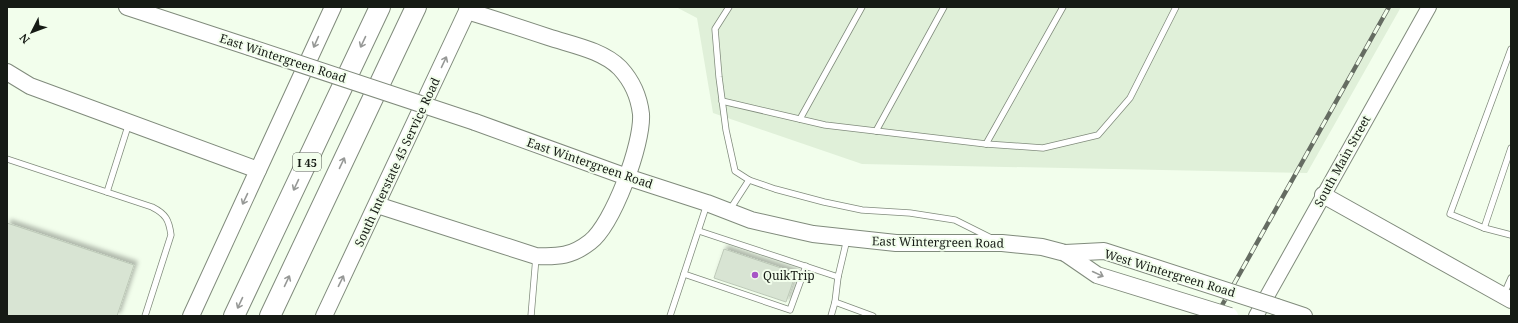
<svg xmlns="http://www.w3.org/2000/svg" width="1518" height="323" font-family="'Noto Serif',serif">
  <defs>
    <filter id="shadow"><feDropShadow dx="3.5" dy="-3.5" stdDeviation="2" flood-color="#0004"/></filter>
  </defs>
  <rect width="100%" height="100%" fill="#f2feec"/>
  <polygon fill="#e0f0d9" points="676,7 1401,7 1307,173 862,164 713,113 697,18"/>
  <g fill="#d8e4d3" stroke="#becab9" filter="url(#shadow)">
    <polygon points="7,223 134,265 117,316 7,316"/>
    <polygon points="724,249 796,273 786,302 714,278"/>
  </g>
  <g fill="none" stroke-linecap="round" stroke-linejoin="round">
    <g stroke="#808b7c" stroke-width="7">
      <g id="service">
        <polyline points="729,7 715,29 719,77 726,130 735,171 749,180 775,189 824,202 862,210 910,213 955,220 991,238"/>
        <polyline points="1511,49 1450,214 1484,228 1511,235"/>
        <polyline points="722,101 825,125 986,144 1043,148 1098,135 1130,98 1176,7"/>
        <polyline points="800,119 862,7"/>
        <polyline points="876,131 944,7"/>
        <polyline points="986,144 1063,7"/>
        <path d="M7,159l145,48c14,7 17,13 19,28l-26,81"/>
        <polyline points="107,192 129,123"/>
        <polyline points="729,211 749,180"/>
        <polyline points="1484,228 1511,148"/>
        <polyline points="699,231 838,277"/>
        <polyline points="847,239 838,277 835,302 873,316"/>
        <polyline points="684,274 790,310 806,266"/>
        <polyline points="1504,294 1511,278"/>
        <polyline points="531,316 536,257"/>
        <polyline points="670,316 707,204"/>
        <polyline points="831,316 835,302"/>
      </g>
    </g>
    <g stroke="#808b7c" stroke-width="16">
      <polyline id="tertiary" points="1256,316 1429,7"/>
    </g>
    <g stroke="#808b7c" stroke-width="18">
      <g id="secondary">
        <polyline points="127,7 249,47"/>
        <polyline points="7,72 30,86 258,170"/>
        <polyline points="475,122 627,177 707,203 751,220 813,234 896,243 1002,243 1042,247 1065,253"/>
        <polyline points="1323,195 1511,300"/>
        <path d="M377,205l159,51c23,1 36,0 54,-14 23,-18 53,-98 51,-128 -2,-17 -9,-33 -21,-46 -18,-18 -48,-23 -72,-31 -27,-9 -54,-18 -81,-26"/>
        <polyline points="1277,307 1304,316"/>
        <polyline points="191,316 333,7"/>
        <polyline points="324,316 469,7"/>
      </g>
    </g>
    <g stroke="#808b7c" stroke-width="22">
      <g id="motorway">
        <polyline points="234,316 380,7"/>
        <polyline points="270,316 416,7"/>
      </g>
    </g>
    <use href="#service" stroke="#fff" stroke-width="5.5"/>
    <use href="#tertiary" stroke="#fff" stroke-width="14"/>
    <use href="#secondary" stroke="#fff" stroke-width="16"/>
    <use href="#motorway" stroke="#fff" stroke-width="20"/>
    <g stroke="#656c62" stroke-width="4.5">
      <polyline id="rail" points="1216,316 1389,7"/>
    </g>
    <use href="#rail" stroke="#f2feec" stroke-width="3" stroke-dasharray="9" stroke-linecap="butt"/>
    <g stroke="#808b7c" stroke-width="18" stroke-linecap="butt">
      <g id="secondary-bridge">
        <polyline points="249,47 475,122"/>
        <polyline points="1065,253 1104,251 1277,307"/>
        <polyline points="1065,253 1097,275 1230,316"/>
      </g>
    </g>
    <use href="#secondary-bridge" stroke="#fff" stroke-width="16"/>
  </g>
  <defs><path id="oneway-shaft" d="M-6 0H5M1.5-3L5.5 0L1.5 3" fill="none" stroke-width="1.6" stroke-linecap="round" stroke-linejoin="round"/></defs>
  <g stroke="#969896">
    <use href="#oneway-shaft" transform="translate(316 42) rotate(114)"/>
    <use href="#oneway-shaft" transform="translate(363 42) rotate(115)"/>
    <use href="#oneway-shaft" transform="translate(444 62) rotate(-65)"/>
    <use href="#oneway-shaft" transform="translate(342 163) rotate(-65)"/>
    <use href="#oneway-shaft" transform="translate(296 185) rotate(115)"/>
    <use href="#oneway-shaft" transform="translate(245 199) rotate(115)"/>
    <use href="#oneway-shaft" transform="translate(1098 274) rotate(25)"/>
    <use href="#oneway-shaft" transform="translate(287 281) rotate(-65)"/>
    <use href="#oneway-shaft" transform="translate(341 281) rotate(-64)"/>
    <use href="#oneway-shaft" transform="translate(240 303) rotate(115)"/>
  </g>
  <circle fill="#a756c6" stroke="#f2feec" stroke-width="1.5" cx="755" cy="275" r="4"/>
  <g text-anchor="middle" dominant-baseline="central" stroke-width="4" stroke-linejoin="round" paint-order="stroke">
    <rect fill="#f2feec" stroke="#585f56" stroke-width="1" x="293" y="153" width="28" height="18" rx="3"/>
    <g font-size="11" font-weight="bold" fill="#161b15">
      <text x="307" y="162">I 45</text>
    </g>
    <g font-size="12" fill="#161b15" stroke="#f2feec">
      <text transform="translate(283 58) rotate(18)">East Wintergreen Road</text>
      <text transform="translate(1342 161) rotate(-61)">South Main Street</text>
      <text transform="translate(397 162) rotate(-65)">South Interstate 45 Service Road</text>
      <text transform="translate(590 163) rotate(19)">East Wintergreen Road</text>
      <text transform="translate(938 242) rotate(1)">East Wintergreen Road</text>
      <text transform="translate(1170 273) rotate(17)">West Wintergreen Road</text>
    </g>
    <g font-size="12" fill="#161b15" stroke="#f2feec" text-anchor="start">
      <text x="763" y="275">QuikTrip</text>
    </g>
  </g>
  <rect width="1518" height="323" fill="none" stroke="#161b15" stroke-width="16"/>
  <g transform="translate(32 32) rotate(228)" stroke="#f2feec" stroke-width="3" paint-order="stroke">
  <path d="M0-3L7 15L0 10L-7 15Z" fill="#161b15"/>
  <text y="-6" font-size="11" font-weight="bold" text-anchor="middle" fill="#161b15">N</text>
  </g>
</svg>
